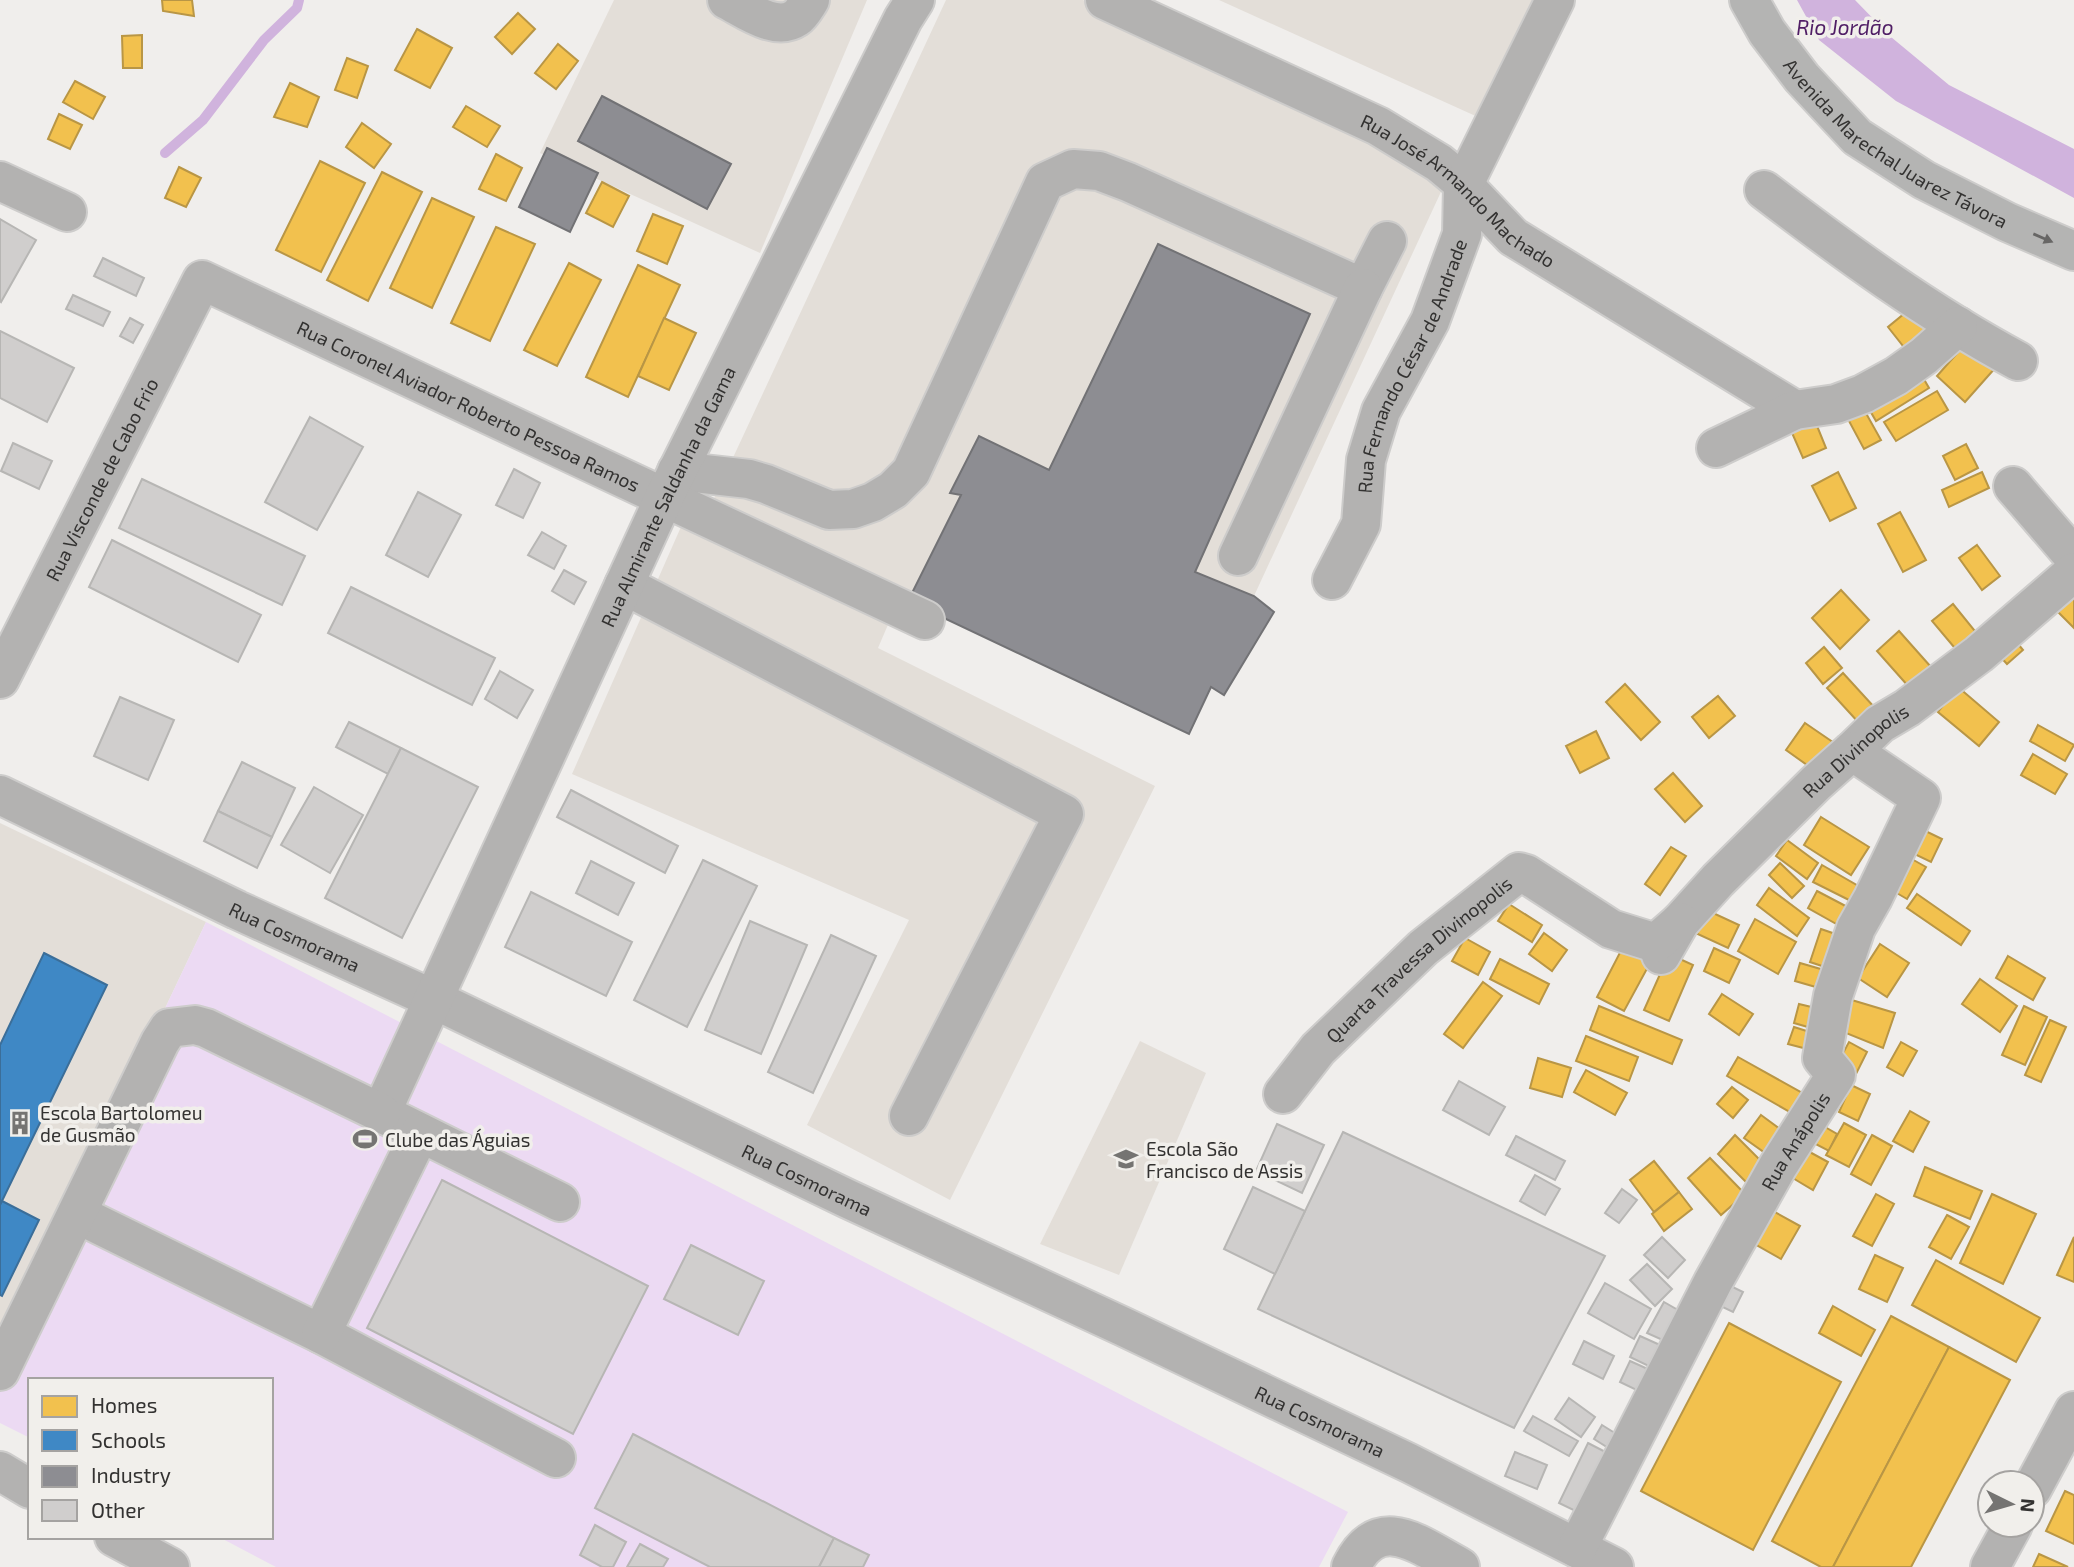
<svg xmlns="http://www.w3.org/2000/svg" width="2074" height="1567" font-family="'Exo 2',sans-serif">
  <rect width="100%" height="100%" fill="#f0eeec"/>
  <g fill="#e3ded8">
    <polygon points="614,0 867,0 760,253 540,153"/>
    <polygon points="946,0 1083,0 1446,181 1254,596 1274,612 1224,695 1211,688 1189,734 710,507"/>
    <polygon points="1219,0 1539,0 1480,118"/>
    <polygon points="684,520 890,620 878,648 1155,786 950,1200 807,1125 909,920 572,774"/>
    <polygon points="0,823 206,922 0,1356"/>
    <polygon points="1140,1041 1206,1073 1119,1275 1040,1244"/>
  </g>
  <polygon fill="#ecdaf3" points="206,922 1348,1512 1319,1567 276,1567 219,1537 271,1537 271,1380 30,1380 30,1438 0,1423 0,1356"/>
  <polygon fill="#d0b3dd" points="1797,0 1855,0 1891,37 1949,85 2074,149 2074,198 1896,101 1819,40"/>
  <g fill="#f2c14e" stroke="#b99645" stroke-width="2">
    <polygon points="162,0 192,0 194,16 163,11"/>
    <polygon points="518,13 535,29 512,54 495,37"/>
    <polygon points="417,29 452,48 430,88 395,70"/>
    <polygon points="142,35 142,68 123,68 122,36"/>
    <polygon points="558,44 578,61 556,89 535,73"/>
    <polygon points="347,58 368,66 357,98 335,90"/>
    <polygon points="75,81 105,97 93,119 63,102"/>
    <polygon points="290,83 319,97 307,127 274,117"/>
    <polygon points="466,106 500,126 487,147 453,127"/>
    <polygon points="59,114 82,125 70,149 48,139"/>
    <polygon points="362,123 391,144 374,168 346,147"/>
    <polygon points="496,154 522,168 506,201 479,189"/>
    <polygon points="320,161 365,183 321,272 276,250"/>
    <polygon points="179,167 201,178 186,207 165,198"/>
    <polygon points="382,172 422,192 368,301 327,280"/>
    <polygon points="602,182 629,196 613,227 586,213"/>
    <polygon points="432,198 474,217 432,308 390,288"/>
    <polygon points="653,214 683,226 667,264 637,251"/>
    <polygon points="496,227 535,244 490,341 451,323"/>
    <polygon points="569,263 601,280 557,366 524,350"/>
    <polygon points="638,265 680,285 628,397 586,377"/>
    <polygon points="1916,304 1935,327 1907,351 1888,327"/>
    <polygon points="664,318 696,333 669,390 638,376"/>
    <polygon points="1967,342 1996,367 1965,402 1937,376"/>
    <polygon points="1918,369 1929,388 1876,421 1865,402"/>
    <polygon points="1937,391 1948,410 1896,441 1884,422"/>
    <polygon points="1858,399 1881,440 1864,449 1842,408"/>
    <polygon points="1813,416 1826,448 1803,458 1789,426"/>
    <polygon points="1966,444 1978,468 1955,480 1943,456"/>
    <polygon points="1838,472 1856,508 1830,521 1812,486"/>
    <polygon points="1982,472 1989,488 1949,507 1942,490"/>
    <polygon points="1900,512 1926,560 1903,572 1878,524"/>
    <polygon points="1977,545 2000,576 1982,590 1959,558"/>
    <polygon points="2063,588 2074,598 2074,628 2049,603"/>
    <polygon points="1841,590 1869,620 1840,649 1812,618"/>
    <polygon points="1953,604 1979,636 1959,653 1932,621"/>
    <polygon points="1899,631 1931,667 1909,687 1877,651"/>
    <polygon points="2013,638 2023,650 2007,664 1997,653"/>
    <polygon points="1824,647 1842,668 1823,684 1806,663"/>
    <polygon points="1843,673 1875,708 1859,723 1827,688"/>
    <polygon points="1625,684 1660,722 1641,740 1606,702"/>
    <polygon points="1958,687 1999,722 1979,746 1938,712"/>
    <polygon points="1718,696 1735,716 1709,738 1692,717"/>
    <polygon points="1805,723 1840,747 1821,775 1786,750"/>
    <polygon points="2038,725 2074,745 2065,761 2030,741"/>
    <polygon points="1596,731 1609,758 1580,773 1566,746"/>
    <polygon points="2033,754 2067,774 2055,794 2021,775"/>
    <polygon points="1673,773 1702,806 1685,822 1655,789"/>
    <polygon points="1821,817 1869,847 1851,875 1804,845"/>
    <polygon points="1913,825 1942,839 1931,862 1902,848"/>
    <polygon points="1787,840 1818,863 1807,879 1776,856"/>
    <polygon points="1671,847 1686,856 1660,895 1645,884"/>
    <polygon points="1901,853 1926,867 1907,899 1883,885"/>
    <polygon points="1780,863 1804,886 1792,898 1769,875"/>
    <polygon points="1822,865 1867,891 1861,906 1813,882"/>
    <polygon points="1769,888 1809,918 1797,936 1757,905"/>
    <polygon points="1817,891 1857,912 1847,930 1808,908"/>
    <polygon points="1917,894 1970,931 1961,945 1907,908"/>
    <polygon points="1509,904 1542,925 1532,942 1498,921"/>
    <polygon points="1700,907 1739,925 1728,948 1689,930"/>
    <polygon points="1755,919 1796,942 1778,974 1738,951"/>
    <polygon points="1821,929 1847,938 1837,971 1810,962"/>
    <polygon points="1544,933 1567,950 1552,971 1529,954"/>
    <polygon points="1465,938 1490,952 1478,975 1452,961"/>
    <polygon points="1627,939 1655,954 1624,1011 1597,997"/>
    <polygon points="1880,944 1909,963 1887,997 1858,978"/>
    <polygon points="1714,948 1740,960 1729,983 1704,971"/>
    <polygon points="1669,954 1693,965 1669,1021 1644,1010"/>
    <polygon points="2008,956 2045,978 2033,1000 1996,978"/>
    <polygon points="1500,959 1549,984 1539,1004 1490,979"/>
    <polygon points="1800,963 1838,974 1833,992 1795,981"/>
    <polygon points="1980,979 2017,1006 2000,1032 1962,1004"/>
    <polygon points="1483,982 1502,996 1463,1048 1444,1034"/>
    <polygon points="1722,994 1753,1014 1739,1035 1709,1014"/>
    <polygon points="1845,998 1895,1013 1883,1048 1836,1029"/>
    <polygon points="1799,1004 1824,1010 1818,1030 1794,1023"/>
    <polygon points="1599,1006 1682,1040 1672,1064 1590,1030"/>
    <polygon points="2024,1006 2047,1017 2025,1065 2002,1055"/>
    <polygon points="2050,1020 2066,1027 2041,1082 2025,1075"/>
    <polygon points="1794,1027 1816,1034 1811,1050 1788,1044"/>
    <polygon points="1586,1036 1638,1057 1629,1081 1576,1061"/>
    <polygon points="1849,1042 1867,1052 1855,1076 1836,1066"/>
    <polygon points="1901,1042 1917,1051 1903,1076 1887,1067"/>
    <polygon points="1738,1057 1813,1099 1802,1119 1727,1076"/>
    <polygon points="1538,1058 1571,1068 1562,1097 1530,1088"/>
    <polygon points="1586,1070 1627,1093 1615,1115 1574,1092"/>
    <polygon points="1851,1085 1870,1094 1858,1121 1839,1112"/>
    <polygon points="1732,1087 1748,1100 1733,1118 1717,1104"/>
    <polygon points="1910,1111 1929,1122 1913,1152 1893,1141"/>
    <polygon points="1761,1115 1791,1137 1775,1160 1744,1138"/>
    <polygon points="1818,1123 1837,1134 1829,1151 1808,1140"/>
    <polygon points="1844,1123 1866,1135 1849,1167 1826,1155"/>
    <polygon points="1735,1135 1769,1169 1752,1188 1718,1154"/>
    <polygon points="1872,1135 1892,1146 1871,1185 1851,1174"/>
    <polygon points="1806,1150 1828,1162 1813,1190 1791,1177"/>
    <polygon points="1710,1158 1745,1194 1721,1215 1688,1178"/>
    <polygon points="1654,1161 1679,1192 1654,1212 1630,1180"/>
    <polygon points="1925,1167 1982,1191 1970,1219 1914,1196"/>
    <polygon points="1679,1192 1692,1209 1664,1231 1652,1214"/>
    <polygon points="1876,1194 1894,1204 1872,1246 1853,1236"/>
    <polygon points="1992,1194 2036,1214 2003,1284 1960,1263"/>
    <polygon points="1771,1210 1800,1226 1781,1259 1753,1243"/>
    <polygon points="1947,1215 1969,1227 1951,1259 1929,1247"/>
    <polygon points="2074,1237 2074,1282 2057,1275"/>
    <polygon points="1875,1255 1903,1268 1887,1302 1859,1289"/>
    <polygon points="1936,1260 2040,1318 2016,1362 1912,1305"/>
    <polygon points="1833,1306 1875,1330 1861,1356 1819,1333"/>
    <polygon points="1891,1316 1949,1347 1833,1567 1821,1567 1772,1541"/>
    <polygon points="1729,1323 1841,1382 1753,1550 1641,1491"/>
    <polygon points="1949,1347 2010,1380 1911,1567 1833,1567"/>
    <polygon points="2065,1491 2074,1495 2074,1544 2046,1531"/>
    <polygon points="2039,1554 2068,1567 2033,1567"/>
  </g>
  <g fill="#3f88c5" stroke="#3b6e99" stroke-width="2">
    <polygon points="44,953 107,985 0,1205 0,1045"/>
    <polygon points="2,1201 39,1220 2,1296 0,1295 0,1205"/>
  </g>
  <g fill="#8d8d92" stroke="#727275" stroke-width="2">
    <polygon points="602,96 731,164 707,209 578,141"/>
    <polygon points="547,148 598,173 570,232 519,207"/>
    <polygon points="1158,244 1310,314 1195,572 1254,596 1274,612 1224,695 1211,687 1189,734 908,601 961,495 950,493 979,436 1049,470"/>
  </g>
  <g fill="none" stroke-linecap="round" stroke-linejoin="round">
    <polyline stroke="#d0b3dd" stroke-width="10" points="165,153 203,120 264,40 297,8 299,0"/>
  </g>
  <g fill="#d0cecd" stroke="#b7b6b4" stroke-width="2">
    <polygon points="0,219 36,240 1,302 0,301"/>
    <polygon points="103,258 144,278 136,296 94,276"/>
    <polygon points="73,295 110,312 103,326 66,309"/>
    <polygon points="130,318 143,325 133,343 120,336"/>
    <polygon points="0,331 74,368 47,422 0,398"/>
    <polygon points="310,417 363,447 317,530 265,502"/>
    <polygon points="13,443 52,461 39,489 1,471"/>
    <polygon points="514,469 540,483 523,518 496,505"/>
    <polygon points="142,479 305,556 282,605 119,528"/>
    <polygon points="418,492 461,515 428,577 386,555"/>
    <polygon points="542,532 566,546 554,569 528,555"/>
    <polygon points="112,540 261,615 238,662 89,587"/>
    <polygon points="564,570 586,582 574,604 552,591"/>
    <polygon points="351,587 495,658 472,705 328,633"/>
    <polygon points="500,671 533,690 517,718 485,699"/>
    <polygon points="120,697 174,720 148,780 94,756"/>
    <polygon points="349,722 401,748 388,774 336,747"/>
    <polygon points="401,748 478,787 402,938 325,898"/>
    <polygon points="242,762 295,788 272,837 218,811"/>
    <polygon points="314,787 363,815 330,873 281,845"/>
    <polygon points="571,790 678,846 665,873 557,817"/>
    <polygon points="218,811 272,837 257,868 204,841"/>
    <polygon points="703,860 757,886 687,1027 634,1000"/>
    <polygon points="591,861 634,883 618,915 576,893"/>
    <polygon points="531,892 632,942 606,996 505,947"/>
    <polygon points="750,921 807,945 761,1054 705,1030"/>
    <polygon points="831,935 876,956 813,1093 768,1072"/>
    <polygon points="1459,1081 1505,1107 1489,1135 1443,1110"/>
    <polygon points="1277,1124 1324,1145 1302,1193 1256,1171"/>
    <polygon points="1343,1132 1605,1256 1514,1428 1258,1309"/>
    <polygon points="1516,1136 1565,1161 1555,1180 1506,1155"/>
    <polygon points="1535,1175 1560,1189 1545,1215 1520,1201"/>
    <polygon points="442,1180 648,1286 573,1434 367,1328"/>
    <polygon points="1253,1187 1305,1211 1275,1274 1224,1249"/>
    <polygon points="1622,1189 1637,1200 1619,1223 1605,1213"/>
    <polygon points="1662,1237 1685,1260 1668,1278 1644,1255"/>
    <polygon points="691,1245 764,1281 738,1335 664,1299"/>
    <polygon points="1647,1264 1672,1289 1655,1306 1630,1280"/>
    <polygon points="1718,1280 1743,1292 1733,1312 1708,1300"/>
    <polygon points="1605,1283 1651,1309 1634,1339 1588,1313"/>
    <polygon points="1664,1302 1690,1317 1676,1346 1647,1333"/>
    <polygon points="1640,1336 1669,1349 1659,1371 1630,1357"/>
    <polygon points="1584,1341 1614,1356 1603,1379 1573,1364"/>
    <polygon points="1630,1361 1659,1374 1649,1396 1620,1382"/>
    <polygon points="1569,1398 1595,1417 1581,1437 1555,1419"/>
    <polygon points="1533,1416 1578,1441 1569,1456 1524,1431"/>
    <polygon points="1602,1425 1626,1440 1618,1454 1594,1439"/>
    <polygon points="633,1434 834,1538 819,1567 710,1567 595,1508"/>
    <polygon points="1588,1443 1619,1459 1590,1518 1559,1503"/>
    <polygon points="1515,1452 1547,1465 1537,1489 1505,1476"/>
    <polygon points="595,1525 626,1542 613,1567 602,1567 580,1555"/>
    <polygon points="834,1538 869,1555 863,1567 819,1567"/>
    <polygon points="640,1544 668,1559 663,1567 627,1567"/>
  </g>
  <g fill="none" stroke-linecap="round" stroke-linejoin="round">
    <g stroke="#cdcccb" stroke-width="42">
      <g id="minor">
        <path d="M727,0c18,9 48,32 69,18 6,-4 10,-12 14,-18"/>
        <path id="s1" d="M1105,0l273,126 61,37 18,15 56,59 282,173"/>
        <polyline points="0,181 67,212"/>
        <path d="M1764,190c81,62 163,122 254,171"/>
        <polyline points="1716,448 1795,410 1836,404 1863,394 1896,376 1924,356 1958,326"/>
        <polyline points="677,471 749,479 766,484 829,510 853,509 873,502 893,490 911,472 1045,182 1073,169 1099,171 1128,182 1363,288 1387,241"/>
        <polyline points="2013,486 2074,557"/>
        <polyline points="1238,556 1363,288"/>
        <path id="s2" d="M1332,580l29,-56 5,-64 15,-49 49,-90 32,-87 1,-48 92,-186"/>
        <polyline points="624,585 1064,814 909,1116"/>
        <path id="s3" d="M0,679l202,-399 723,340"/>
        <path id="s4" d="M0,795l237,115 196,89 415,200 276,128 285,136 205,104"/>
        <path id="s5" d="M1661,955l19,-33 38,-42 98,-97 36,-32 28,-27 27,-16 72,-54 95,-82"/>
        <path id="s6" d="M1283,1094l35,-45 105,-101 96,-76 7,2 85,55 45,14 24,-21"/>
        <path id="s7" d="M560,1202l-179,-89 284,-617 238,-477 12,-19"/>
        <polyline points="77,1214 321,1334 556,1458"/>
        <polyline points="321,1334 420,1133"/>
        <polyline points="0,1371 160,1042 169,1028 195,1025 206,1028 381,1113"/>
        <polyline points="0,1471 30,1489"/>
        <polyline points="2032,1489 2074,1411"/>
        <polyline points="114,1537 170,1567"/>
        <path id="s8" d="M1577,1548l136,-266 65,-116 58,-91 -14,-17 11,-62 23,-68 17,-30 48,-100 -69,-47"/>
        <path d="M1351,1567c28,-57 69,-21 109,0"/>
        <polyline points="1990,1567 2013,1525"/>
      </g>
    </g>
    <g stroke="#cdcccb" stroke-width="42">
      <g id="major">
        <path id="s9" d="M1749,0l18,32 35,46 55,59 67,43 83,42 67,29"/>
      </g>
    </g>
    <use href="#minor" stroke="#b3b2b1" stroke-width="38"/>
    <use href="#major" stroke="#b4b4b3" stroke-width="38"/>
  </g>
  <defs><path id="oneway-solid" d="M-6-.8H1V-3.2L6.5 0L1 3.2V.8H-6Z" transform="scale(1.75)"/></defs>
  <use fill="#676665" href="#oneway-solid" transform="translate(2043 238) rotate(23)"/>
  <defs>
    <g id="building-bare" transform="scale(1.89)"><path d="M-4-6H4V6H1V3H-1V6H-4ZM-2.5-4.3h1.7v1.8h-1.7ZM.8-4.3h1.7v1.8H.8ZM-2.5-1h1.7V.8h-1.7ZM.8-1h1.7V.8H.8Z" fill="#757472" stroke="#f1efeb" stroke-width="2.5" paint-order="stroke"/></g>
    <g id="stadium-bare" transform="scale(1.89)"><path d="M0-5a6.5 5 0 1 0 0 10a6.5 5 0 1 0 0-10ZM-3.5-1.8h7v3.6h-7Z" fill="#757472" stroke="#f1efeb" stroke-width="2.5" paint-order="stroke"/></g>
    <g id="school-bare" transform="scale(1.89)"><path d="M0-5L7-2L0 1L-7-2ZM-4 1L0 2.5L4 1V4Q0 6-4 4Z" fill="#757472" stroke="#f1efeb" stroke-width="2.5" paint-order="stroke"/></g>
  </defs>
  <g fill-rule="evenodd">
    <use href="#building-bare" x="20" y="1123"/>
    <use href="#stadium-bare" x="365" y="1139"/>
    <use href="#school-bare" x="1126" y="1159"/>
  </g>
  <g text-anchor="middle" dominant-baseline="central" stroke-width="7" stroke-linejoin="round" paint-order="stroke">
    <g font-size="19" fill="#333231" stroke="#f1efeb">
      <text stroke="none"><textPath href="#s9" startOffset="210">Avenida Marechal Juarez Távora</textPath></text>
      <text stroke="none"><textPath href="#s1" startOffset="404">Rua José Armando Machado</textPath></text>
      <text stroke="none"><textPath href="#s2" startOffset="231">Rua Fernando César de Andrade</textPath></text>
      <text stroke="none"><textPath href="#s3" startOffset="742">Rua Coronel Aviador Roberto Pessoa Ramos</textPath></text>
      <text stroke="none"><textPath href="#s3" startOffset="224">Rua Visconde de Cabo Frio</textPath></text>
      <text stroke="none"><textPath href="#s7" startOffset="880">Rua Almirante Saldanha da Gama</textPath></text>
      <text stroke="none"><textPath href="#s5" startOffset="284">Rua Divinopolis</textPath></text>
      <text stroke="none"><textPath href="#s4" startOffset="327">Rua Cosmorama</textPath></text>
      <text stroke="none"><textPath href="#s6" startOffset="192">Quarta Travessa Divinopolis</textPath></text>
      <text stroke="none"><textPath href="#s8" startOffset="462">Rua Anápolis</textPath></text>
      <text stroke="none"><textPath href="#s4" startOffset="894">Rua Cosmorama</textPath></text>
      <text stroke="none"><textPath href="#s4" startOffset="1461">Rua Cosmorama</textPath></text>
    </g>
    <g font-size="19" fill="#333231" stroke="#f1efeb" text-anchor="start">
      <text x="40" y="1112">Escola Bartolomeu<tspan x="40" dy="22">de Gusmão</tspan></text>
      <text x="385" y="1139">Clube das Águias</text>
      <text x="1146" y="1148">Escola São<tspan x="1146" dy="22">Francisco de Assis</tspan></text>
    </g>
    <g font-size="21" font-style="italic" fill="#4f1d65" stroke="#f1efeb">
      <text x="1845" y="26">Rio Jordão</text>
    </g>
  </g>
  <rect x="28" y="1378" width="245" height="161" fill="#f1efeb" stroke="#a5a3a1" stroke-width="2"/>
  <rect x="42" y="1396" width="35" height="21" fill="#f2c14e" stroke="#a5a3a1" stroke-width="2"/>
  <text x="91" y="1413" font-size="21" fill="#333231">Homes</text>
  <rect x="42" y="1430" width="35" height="21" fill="#3f88c5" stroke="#a5a3a1" stroke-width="2"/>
  <text x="91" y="1448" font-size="21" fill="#333231">Schools</text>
  <rect x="42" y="1466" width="35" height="21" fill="#8d8d92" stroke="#a5a3a1" stroke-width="2"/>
  <text x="91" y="1483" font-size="21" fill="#333231">Industry</text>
  <rect x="42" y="1500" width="35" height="21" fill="#d0cecd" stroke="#a5a3a1" stroke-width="2"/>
  <text x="91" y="1518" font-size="21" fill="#333231">Other</text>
  <g transform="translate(2011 1504) rotate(95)"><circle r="33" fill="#f1efeb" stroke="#a5a3a1" stroke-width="2"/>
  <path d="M0-5L12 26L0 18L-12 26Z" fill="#757472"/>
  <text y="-10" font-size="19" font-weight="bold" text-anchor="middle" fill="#333231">N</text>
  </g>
</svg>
